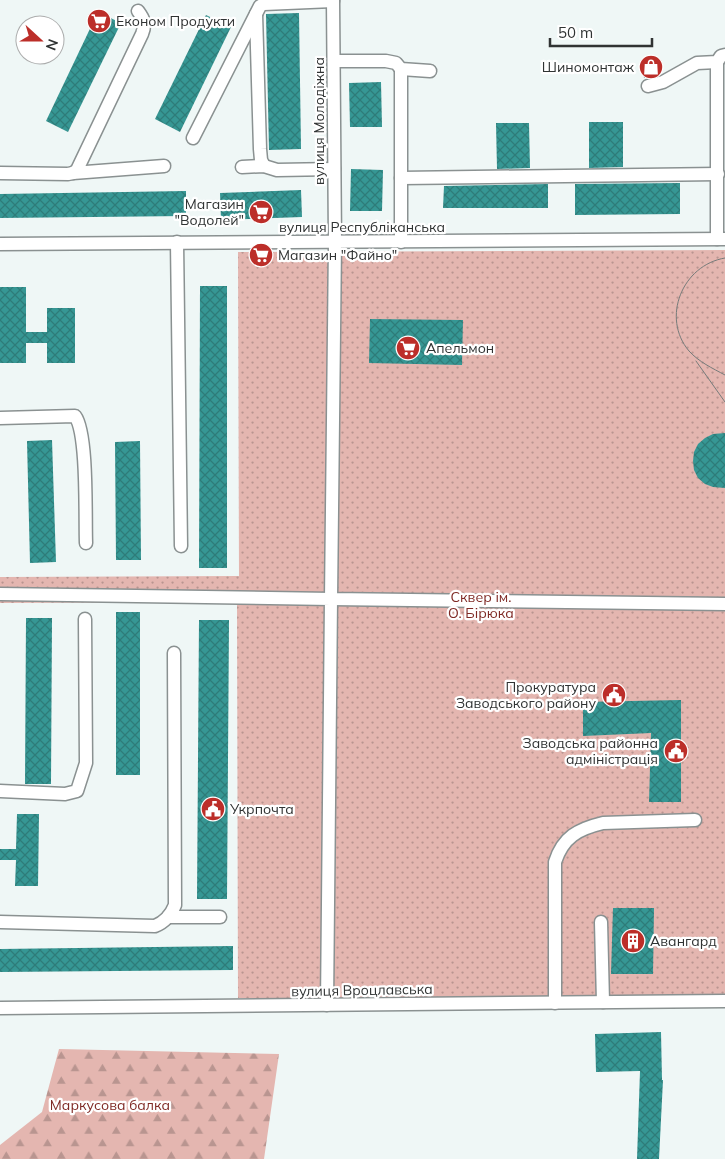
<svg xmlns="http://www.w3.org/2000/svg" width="725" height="1159" font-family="Mulish,sans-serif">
  <defs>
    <pattern id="grass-dots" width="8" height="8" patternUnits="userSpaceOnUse" patternTransform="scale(1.25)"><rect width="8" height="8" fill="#e4b6b0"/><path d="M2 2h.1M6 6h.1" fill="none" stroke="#b99590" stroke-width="1.8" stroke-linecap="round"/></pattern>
    <pattern id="forest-firs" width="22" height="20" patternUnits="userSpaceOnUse" patternTransform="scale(1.25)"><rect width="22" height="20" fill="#e4b6b0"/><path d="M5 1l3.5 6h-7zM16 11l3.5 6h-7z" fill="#b99590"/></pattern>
    <pattern id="building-cross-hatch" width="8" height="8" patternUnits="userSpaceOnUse" patternTransform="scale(1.25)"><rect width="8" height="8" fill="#369794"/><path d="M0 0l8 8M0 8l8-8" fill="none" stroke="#2e7c79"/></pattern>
  </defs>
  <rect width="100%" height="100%" fill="#eff7f6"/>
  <polygon fill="url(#grass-dots)" points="725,250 725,997 555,1003 238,998 237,602 0,603 0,577 239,576 238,252"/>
  <polygon fill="url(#forest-firs)" points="59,1049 279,1054 264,1159 0,1159 0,1145 42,1112"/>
  <g fill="url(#building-cross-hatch)">
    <polygon points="98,12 121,23 68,132 46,121"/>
    <polygon points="299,13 301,149 269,150 266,14"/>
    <polygon points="206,15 231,27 180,132 155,119"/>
    <polygon points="658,57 661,74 644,78 642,60"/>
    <polygon points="381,82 382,127 350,127 349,83"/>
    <polygon points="589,122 623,122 623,167 589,168"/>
    <polygon points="496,123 529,123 530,168 497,169"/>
    <polygon points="351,169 383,170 382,211 350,211"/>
    <polygon points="680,183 680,214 575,215 575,184"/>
    <polygon points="548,184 548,208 443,208 444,186"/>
    <polygon points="301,190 302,217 221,220 220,193"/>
    <polygon points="186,191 186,216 0,218 0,194"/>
    <polygon points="200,286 227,286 227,568 199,568"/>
    <polygon points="0,287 26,287 26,332 47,332 47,308 75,308 75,363 47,363 47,343 26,343 26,363 0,363"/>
    <polygon points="370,319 463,320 462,365 369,363"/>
    <polygon points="725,433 725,488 713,487 705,484 698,478 694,470 693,461 694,452 698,444 705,438 713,434"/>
    <polygon points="52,440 56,562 30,563 27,441"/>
    <polygon points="140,441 141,560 116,560 115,442"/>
    <rect x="116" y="612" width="24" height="163"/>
    <polygon points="26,618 52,618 51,784 25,784"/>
    <polygon points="199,620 229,620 227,899 197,899"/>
    <polygon points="681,700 681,802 649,802 651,733 583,736 583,702"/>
    <polygon points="17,814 39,814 38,886 15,886 16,860 0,860 0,849 16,849"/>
    <polygon points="613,908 654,908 653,974 611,974"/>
    <polygon points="233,946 233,970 0,972 0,949"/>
    <polygon points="661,1032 662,1080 663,1080 659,1159 637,1159 640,1071 596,1072 595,1034"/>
  </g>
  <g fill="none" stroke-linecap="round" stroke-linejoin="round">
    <g stroke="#8a9191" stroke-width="15">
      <g id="minor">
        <polyline points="333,0 335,242 331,599 725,604"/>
        <polyline points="256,14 260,149 261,160 264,166"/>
        <polyline points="335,61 386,61 396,63 401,69 430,71"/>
        <polyline points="401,69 401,242"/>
        <polyline points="648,86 663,82 697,63 717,62 721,56 725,55"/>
        <polyline points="193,138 260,6 264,4 333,1"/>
        <polyline points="242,167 264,166 277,170 334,169"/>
        <path d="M0,173l68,1 5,-1 4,-3 65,-136c4,-10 2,-15 -4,-23"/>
        <polyline points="73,173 164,166"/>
        <polyline points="401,178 718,174"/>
        <polyline points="717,239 717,62"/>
        <polyline points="177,242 181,546"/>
        <polyline points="0,244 725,239"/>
        <path d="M0,418l75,-2c13,17 10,102 11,127"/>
        <polyline points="0,594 331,599 327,1005"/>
        <polyline points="0,791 65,794 77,791 86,763 85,619"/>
        <polyline points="168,917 220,917"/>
        <path d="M0,922l155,4c10,-4 16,-11 20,-21l-1,-252"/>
        <polyline points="601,922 603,1002"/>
        <path d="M555,1003v-141c8,-25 23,-33 48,-39l92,-3"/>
        <polyline points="0,1008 725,1001"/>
      </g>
    </g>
    <use href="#minor" stroke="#fff" stroke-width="12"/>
    <g stroke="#767b7a" stroke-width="1">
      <path d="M725,258c-43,7 -64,60 -36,93 10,11 23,17 36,24"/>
      <polyline points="696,361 725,402"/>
    </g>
  </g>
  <defs>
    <g id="supermarket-disc" transform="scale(1.25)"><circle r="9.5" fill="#bc2e29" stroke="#fff"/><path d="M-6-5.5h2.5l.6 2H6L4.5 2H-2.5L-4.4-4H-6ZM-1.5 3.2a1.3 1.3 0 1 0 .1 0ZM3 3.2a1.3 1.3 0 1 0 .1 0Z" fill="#fff"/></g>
    <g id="shop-disc" transform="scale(1.25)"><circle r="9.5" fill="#bc2e29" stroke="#fff"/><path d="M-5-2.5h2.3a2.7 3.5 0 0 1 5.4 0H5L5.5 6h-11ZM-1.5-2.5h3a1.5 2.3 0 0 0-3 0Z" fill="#fff"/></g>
    <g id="civic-disc" transform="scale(1.25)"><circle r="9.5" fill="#bc2e29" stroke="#fff"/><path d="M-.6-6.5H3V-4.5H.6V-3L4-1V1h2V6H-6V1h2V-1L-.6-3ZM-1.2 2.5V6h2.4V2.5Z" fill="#fff"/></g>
    <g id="building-disc" transform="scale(1.25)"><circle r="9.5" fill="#bc2e29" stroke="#fff"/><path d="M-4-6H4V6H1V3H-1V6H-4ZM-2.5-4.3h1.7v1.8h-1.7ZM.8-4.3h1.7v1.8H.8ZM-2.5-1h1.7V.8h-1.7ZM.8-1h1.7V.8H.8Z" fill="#fff"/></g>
  </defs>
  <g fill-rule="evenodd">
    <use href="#supermarket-disc" x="99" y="21"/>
    <use href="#shop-disc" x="651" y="67"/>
    <use href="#supermarket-disc" x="261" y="212"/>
    <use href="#supermarket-disc" x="261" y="255"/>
    <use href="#supermarket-disc" x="408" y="348"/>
    <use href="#civic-disc" x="614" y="695"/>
    <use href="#civic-disc" x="676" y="751"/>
    <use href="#civic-disc" x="213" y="809"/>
    <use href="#building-disc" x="633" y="941"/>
  </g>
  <g text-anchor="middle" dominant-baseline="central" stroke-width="4.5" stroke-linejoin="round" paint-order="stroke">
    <g font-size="14" fill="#303333" stroke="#fff" text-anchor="start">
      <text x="116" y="21">Економ Продукти</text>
      <text x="634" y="67" text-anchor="end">Шиномонтаж</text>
      <text x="244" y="204" text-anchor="end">Магазин<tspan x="244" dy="16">"Водолей"</tspan></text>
      <text x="278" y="255">Магазин "Файно"</text>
      <text x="426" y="348">Апельмон</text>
      <text x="596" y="687" text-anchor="end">Прокуратура<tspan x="596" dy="16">Заводського району</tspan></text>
      <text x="658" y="743" text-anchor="end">Заводська районна<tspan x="658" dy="16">адміністрація</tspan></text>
      <text x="230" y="809">Укрпочта</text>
      <text x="650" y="941">Авангард</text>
    </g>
    <g font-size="14" fill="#303333" stroke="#fff">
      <text transform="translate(319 121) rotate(-90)">вулиця Молодіжна</text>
      <text x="362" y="227">вулиця Республіканська</text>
      <text transform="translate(362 990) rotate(-1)">вулиця Вроцлавська</text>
    </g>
    <g font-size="14" fill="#7f2a25" stroke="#fff">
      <text x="481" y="597">Сквер ім.<tspan x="481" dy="16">О. Бірюка</tspan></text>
      <text x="110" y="1105">Маркусова балка</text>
    </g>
  </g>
  <g transform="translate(40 40) rotate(111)"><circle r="24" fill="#ffffff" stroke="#acadad"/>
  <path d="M0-4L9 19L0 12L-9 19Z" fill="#bc2e29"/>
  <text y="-8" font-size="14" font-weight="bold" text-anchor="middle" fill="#303333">N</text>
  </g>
  <path d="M550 38v8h102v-8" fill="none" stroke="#303333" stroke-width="2.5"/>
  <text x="558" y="38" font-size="15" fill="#303333" stroke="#ffffff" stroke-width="4" paint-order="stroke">50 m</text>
</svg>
